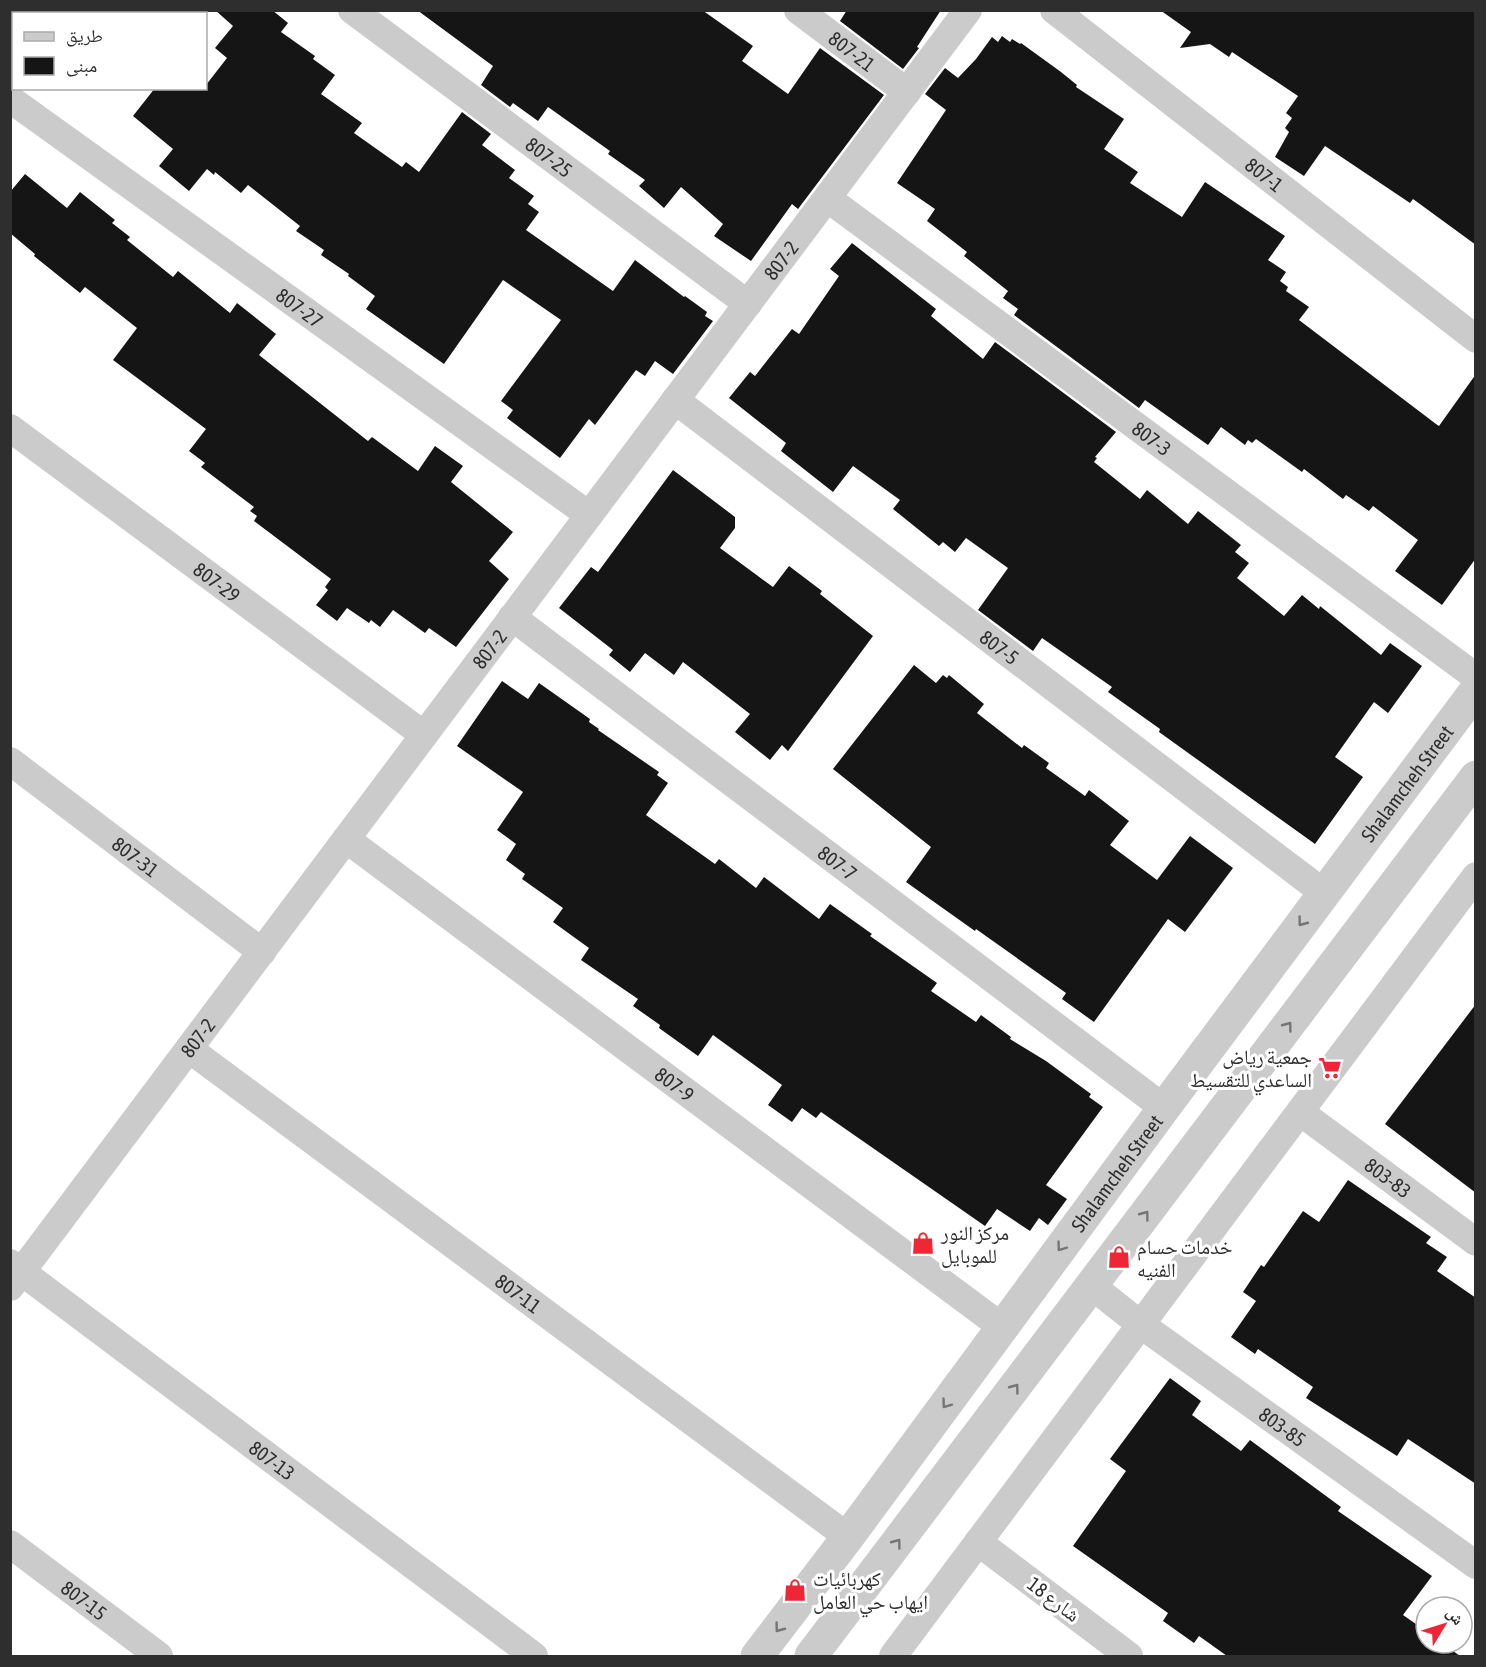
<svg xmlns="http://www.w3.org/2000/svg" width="1486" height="1667" font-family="'Asap Condensed','Noto Naskh Arabic',sans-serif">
  <rect width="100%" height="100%" fill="#fff"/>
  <g fill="#151515">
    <polygon points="215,10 272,10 288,23 281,32 315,56 313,59 335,75 321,94 362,123 354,133 402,167 406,162 419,172 462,112 491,134 482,145 515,170 509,178 534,196 528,204 539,212 526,230 613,291 635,260 684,297 685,296 707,312 705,316 713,321 673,374 655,361 645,376 636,370 595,425 589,419 560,458 507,418 513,410 501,401 561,320 503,280 444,364 366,309 375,296 348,276 349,274 321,255 324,250 296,231 300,226 248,185 241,193 215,172 214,175 207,169 189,191 159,166 173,149 133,116 155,88 206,88 206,85 227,58 215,48 233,26"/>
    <polygon points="417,10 702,10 753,46 742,61 788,94 820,48 884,95 798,209 792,204 751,261 714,236 723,224 681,187 664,208 639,186 645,180 608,154 610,151 548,107 538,121 513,103 510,107 481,85 493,66"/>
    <polygon points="847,10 941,10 917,47 919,48 903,69 840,21"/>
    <polygon points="1160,10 1476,10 1476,245 1413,199 1410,203 1325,146 1304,176 1275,157 1289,132 1285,128 1292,118 1286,113 1298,96 1232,52 1229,57 1210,44 1180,48 1191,32"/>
    <polygon points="1002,36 1010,42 1012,39 1020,44 1021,43 1061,72 1077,85 1076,87 1124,119 1104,149 1138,172 1130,183 1182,217 1205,182 1285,236 1268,260 1286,272 1280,281 1288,287 1286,291 1309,307 1299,320 1436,424 1439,426 1476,374 1476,558 1442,605 1395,571 1418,540 1373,506 1369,511 1346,495 1343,499 1304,469 1302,472 1256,439 1252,443 1248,440 1245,445 1221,427 1208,445 1145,400 1139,408 1014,315 1018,309 1003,298 1008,291 964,256 967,252 927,221 935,209 897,183 946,110 925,94 945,68 958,78 976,59 992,37 998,42"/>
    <polygon points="25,174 67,208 80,192 115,220 112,223 130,237 127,240 173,277 178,271 230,313 237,303 276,334 259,355 368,441 372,437 418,471 435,446 463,466 451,482 513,532 489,561 509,579 456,647 429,628 425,633 393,610 380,627 371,620 369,623 347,608 337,621 316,605 328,590 325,587 331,579 254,521 257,516 250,511 254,507 201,467 205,463 189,451 206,429 113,360 137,328 85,287 80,293 34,256 35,254 10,233 10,192"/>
    <polygon points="852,243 936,309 931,316 983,359 995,342 1116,432 1095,457 1097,458 1094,462 1140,499 1147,490 1188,524 1198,511 1241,545 1235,552 1249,563 1237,578 1284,616 1302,595 1319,609 1320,606 1381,655 1390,643 1422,666 1388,713 1374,702 1335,757 1363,777 1315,844 1159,732 1160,729 1108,692 1112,687 1042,638 1033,651 978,610 1008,568 966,538 955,552 943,542 939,546 893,509 900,500 853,466 833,492 781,451 786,443 729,398 750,372 755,376 792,329 799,334 839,276 830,269"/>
    <polygon points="673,470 735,517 735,528 720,548 773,587 789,566 822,591 820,594 873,636 788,751 782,745 770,760 735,732 750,714 683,662 674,675 645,653 630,672 609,655 613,650 559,608 591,567 598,572"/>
    <polygon points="914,665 936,683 943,675 947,678 949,675 984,704 977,713 1022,748 1024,745 1049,763 1046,768 1085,796 1089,790 1129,821 1110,845 1157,880 1190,836 1233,868 1185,932 1168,919 1094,1022 1062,999 1066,993 976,929 975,931 906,882 931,847 833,769"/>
    <polygon points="502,681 528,699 539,683 590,719 589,722 599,729 598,730 659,772 657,775 668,783 646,815 715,864 719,859 756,888 764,877 819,919 830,904 872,934 870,936 937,983 931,991 976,1022 981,1015 1011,1037 1010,1039 1046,1061 1091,1094 1089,1097 1103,1107 1046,1185 1067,1199 1048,1225 1039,1218 1030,1231 997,1209 985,1226 821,1112 816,1118 802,1108 792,1122 768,1105 782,1085 713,1035 698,1056 659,1028 660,1025 633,1006 638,999 581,960 589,948 553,922 563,908 522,879 525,874 506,860 516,844 497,830 523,792 457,746"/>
    <polygon points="1476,1004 1476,1193 1385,1124"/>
    <polygon points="1348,1180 1431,1237 1426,1243 1447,1257 1437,1271 1476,1298 1476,1484 1408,1439 1397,1456 1306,1398 1313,1387 1258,1349 1255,1354 1231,1337 1256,1301 1243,1292 1261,1265 1264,1267 1303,1211 1319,1222"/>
    <polygon points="1170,1378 1201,1401 1192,1415 1241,1451 1250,1440 1341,1507 1338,1511 1432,1576 1403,1615 1426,1631 1426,1643 1442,1643 1460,1656 1227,1656 1199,1636 1194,1643 1163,1621 1168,1613 1073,1546 1126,1471 1110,1459"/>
  </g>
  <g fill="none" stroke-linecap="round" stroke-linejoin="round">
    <g stroke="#cbcbcb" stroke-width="28">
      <path id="s1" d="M352,10l396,294"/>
      <path id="s2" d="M798,10l109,82"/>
      <path id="s3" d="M1054,10l422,329"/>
      <path id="s4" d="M10,99l579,416"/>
      <path id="s5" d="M827,198l649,479"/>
      <path id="s6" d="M675,400l649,493"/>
      <path id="s7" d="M10,428l414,307"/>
      <path id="s8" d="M512,617l652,491"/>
      <path id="s9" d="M10,761l252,191"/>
      <path id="s10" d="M346,839l656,488"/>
      <path id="s11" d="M189,1049l659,488"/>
      <path id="s12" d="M1300,1112l176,130"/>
      <path id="s13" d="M10,1263l524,393"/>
      <path id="s14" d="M1092,1286l48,38 336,241"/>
      <path id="s15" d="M10,1287l958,-1277"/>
      <polyline points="978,1542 1129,1656"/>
      <path id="s16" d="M10,1544l149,112"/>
      <polyline points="893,1656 1476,876"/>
    </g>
    <g stroke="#cbcbcb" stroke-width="33">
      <path id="s17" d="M757,1656l91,-119 316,-429 312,-418"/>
      <polyline points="811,1656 1476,777"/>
    </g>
  </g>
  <defs><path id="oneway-chevron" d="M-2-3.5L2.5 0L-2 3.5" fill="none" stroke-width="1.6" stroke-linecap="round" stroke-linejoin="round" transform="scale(1.5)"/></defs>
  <g stroke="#757575">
    <use href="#oneway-chevron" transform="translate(1302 922) rotate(127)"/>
    <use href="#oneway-chevron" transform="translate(1288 1026) rotate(-53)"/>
    <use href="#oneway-chevron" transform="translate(1145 1215) rotate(-53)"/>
    <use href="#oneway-chevron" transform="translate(1061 1247) rotate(126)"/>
    <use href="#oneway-chevron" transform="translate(1015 1388) rotate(-53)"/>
    <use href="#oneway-chevron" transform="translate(946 1404) rotate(126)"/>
    <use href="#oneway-chevron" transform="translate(897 1543) rotate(-53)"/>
    <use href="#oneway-chevron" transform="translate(779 1628) rotate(127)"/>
  </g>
  <defs>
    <g id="supermarket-bare" transform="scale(1.8)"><path d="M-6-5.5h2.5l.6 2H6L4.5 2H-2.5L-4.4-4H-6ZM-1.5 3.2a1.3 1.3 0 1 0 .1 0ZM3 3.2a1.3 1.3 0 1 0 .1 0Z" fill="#ef2635" stroke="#fff" stroke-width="2.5" paint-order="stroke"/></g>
    <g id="shop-bare" transform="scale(1.8)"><path d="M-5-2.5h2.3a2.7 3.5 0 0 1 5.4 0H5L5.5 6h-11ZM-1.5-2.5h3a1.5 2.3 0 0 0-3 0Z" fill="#ef2635" stroke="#fff" stroke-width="2.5" paint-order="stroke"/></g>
  </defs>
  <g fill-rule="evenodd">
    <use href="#supermarket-bare" x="1330" y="1068"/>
    <use href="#shop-bare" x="923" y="1243"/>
    <use href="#shop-bare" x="1119" y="1257"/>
    <use href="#shop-bare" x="795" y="1590"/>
  </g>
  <g text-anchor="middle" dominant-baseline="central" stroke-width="6" stroke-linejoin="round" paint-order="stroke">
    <g font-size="20" fill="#2e2e2e" stroke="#fff">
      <text stroke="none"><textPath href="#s2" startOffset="68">807-21</textPath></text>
      <text stroke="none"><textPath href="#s1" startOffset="246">807-25</textPath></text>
      <text stroke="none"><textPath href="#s3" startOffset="267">807-1</textPath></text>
      <text stroke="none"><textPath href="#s15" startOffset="1284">807-2</textPath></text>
      <text stroke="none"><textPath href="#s4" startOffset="357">807-27</textPath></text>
      <text stroke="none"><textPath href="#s5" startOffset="404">807-3</textPath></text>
      <text stroke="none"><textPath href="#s7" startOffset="258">807-29</textPath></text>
      <text stroke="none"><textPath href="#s6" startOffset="408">807-5</textPath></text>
      <text stroke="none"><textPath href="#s15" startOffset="798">807-2</textPath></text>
      <text stroke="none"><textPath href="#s17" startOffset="1088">Shalamcheh Street</textPath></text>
      <text stroke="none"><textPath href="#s9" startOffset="158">807-31</textPath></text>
      <text stroke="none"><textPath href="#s8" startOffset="408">807-7</textPath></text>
      <text stroke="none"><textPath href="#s15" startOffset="312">807-2</textPath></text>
      <text stroke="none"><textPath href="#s10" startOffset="410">807-9</textPath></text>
      <text stroke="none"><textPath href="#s17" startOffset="602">Shalamcheh Street</textPath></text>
      <text stroke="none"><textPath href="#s12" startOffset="110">803-83</textPath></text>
      <text stroke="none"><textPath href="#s11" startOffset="410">807-11</textPath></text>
      <text stroke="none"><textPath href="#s14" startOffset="237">803-85</textPath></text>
      <text stroke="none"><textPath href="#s13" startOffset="328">807-13</textPath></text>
      <text transform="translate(1054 1599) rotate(37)">شارع 18</text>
      <text stroke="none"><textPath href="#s16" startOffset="93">807-15</textPath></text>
    </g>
    <g font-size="20" fill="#2e2e2e" stroke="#fff" text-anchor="start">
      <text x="1312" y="1056" text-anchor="end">جمعية رياض<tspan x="1312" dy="23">الساعدي للتقسيط</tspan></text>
      <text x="941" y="1232">مركز النور<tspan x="941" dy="23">للموبايل</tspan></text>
      <text x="1137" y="1246">خدمات حسام<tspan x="1137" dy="23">الفنيه</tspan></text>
      <text x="813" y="1578">كهربائيات<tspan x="813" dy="23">ايهاب حي العامل</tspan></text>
    </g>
  </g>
  <rect width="1486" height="1667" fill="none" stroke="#2e2e2e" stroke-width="24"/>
  <rect x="12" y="12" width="195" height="78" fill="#ffffff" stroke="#ababab" stroke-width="1.5"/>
  <rect x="24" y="32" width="30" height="9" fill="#cbcbcb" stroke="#ababab" stroke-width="1.5"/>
  <text x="66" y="42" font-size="18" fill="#2e2e2e">طريق</text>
  <rect x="24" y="57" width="30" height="18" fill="#151515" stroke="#ababab" stroke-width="1.5"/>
  <text x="66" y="72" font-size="18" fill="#2e2e2e">مبنى</text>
  <g transform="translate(1444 1625) rotate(52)"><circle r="28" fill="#ffffff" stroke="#ababab" stroke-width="1.5"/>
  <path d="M0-4.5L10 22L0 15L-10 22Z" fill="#ef2635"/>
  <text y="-9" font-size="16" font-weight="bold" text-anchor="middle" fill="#2e2e2e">ش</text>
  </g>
</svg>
